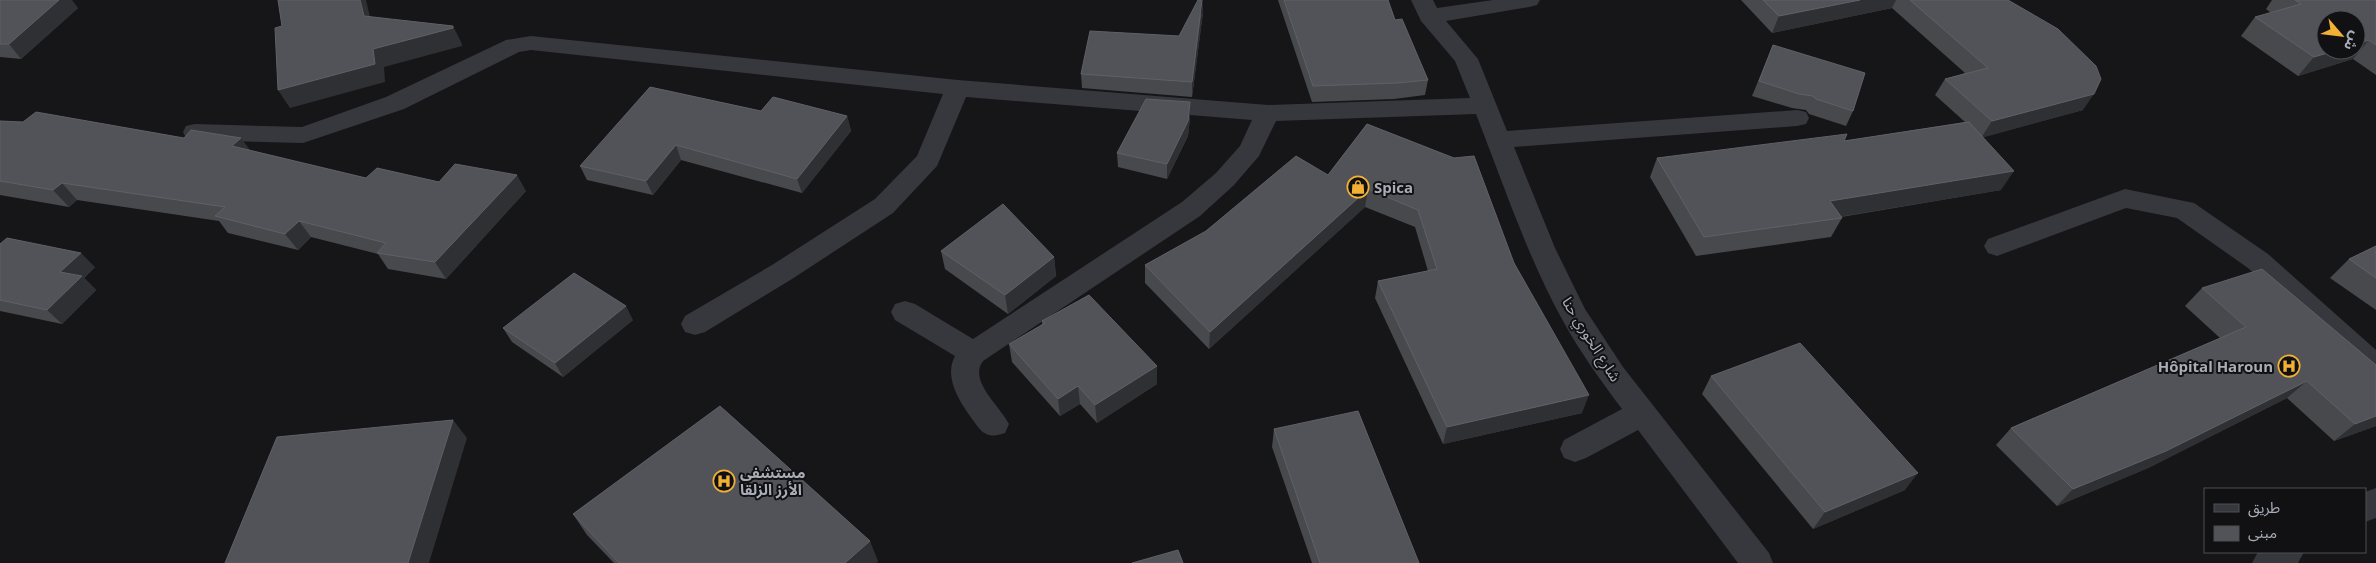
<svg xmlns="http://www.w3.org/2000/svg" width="2376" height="563" font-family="'Open Sans','Noto Sans Arabic',sans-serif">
  <rect width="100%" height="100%" fill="#161618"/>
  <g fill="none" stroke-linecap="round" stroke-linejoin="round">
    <g fill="#37383d" fill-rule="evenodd">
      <path d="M1411,0h22l4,8 56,-8h47l-3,5 -8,2 -83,14 32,38 29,72 290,-21 9,2 3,6 -3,6 -9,2 -283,21 41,101 30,61 38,58 146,186 4,10h-35l-100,-133 -52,28 -11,4 -11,-4 -4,-9 4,-9 58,-31c-21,-28 -42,-57 -59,-88 -36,-65 -60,-138 -87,-207l-200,7 -17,35 -25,29 -34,31 -217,145c-15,20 18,46 26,63l-4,9c-11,4 -19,4 -27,-6 -14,-19 -36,-47 -23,-71l-60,-36 -4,-8 4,-8 10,-3 10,3 58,35 209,-137 34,-29 24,-27 12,-26 -286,-23 -29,69 -44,47 -101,66 -87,53 -10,3 -10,-3 -4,-8 4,-8 87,-51 103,-66 42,-43 26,-62 -412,-44 -12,2 -115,57 -101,34 -108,-3 -9,-2 -3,-6 3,-6 9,-2 107,3 84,-30 120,-57 25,-4 427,44 310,25 202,-7 -15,-37 -34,-40z"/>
      <polygon points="2125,189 2194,203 2268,254 2376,350 2376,379 2366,375 2248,268 2177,218 2126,208 1997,256 1988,253 1984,246 1988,239"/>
      <polygon points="2376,488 2376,518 2365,522 2365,492"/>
      <polygon points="2258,552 2304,552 2298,563 2252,563"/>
    </g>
  </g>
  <g fill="#47494d">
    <polygon points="0,0 78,8 21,59 0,57"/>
    <polygon points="1278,0 1388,0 1395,20 1428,80 1425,95 1394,99 1312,102"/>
    <polygon points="1741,0 2008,0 2083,110 1983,137 2001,190 1841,217 1842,218 1831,237 1696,256 1650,177 1657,158 1844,141 1965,122 1935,95 1945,79 1965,73 1892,8 1772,33"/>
    <polygon points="2272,0 2376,0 2376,75 2353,59 2298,76 2241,36 2255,17 2271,13 2266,9"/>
    <polygon points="1203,12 1192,97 1082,88 1081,74 1179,36"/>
    <polygon points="1773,45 1853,111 1846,126 1809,114 1806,110 1792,108 1752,96"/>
    <polygon points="1190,102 1190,117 1188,136 1167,179 1118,167 1117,153"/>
    <polygon points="761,111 847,116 851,131 802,193 681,160 653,195 587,180 580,166"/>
    <polygon points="0,121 251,151 366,178 439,182 526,191 446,279 388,269 378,254 311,237 298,250 228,233 219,221 77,200 69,207 0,195"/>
    <polygon points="1367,124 1514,263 1582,413 1443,444 1375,298 1378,281 1428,271 1415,227 1365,207 1209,349 1145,283 1145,265 1328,175"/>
    <polygon points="0,244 95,267 84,278 96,290 62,324 0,311"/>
    <polygon points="2376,246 2376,310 2330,278 2349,259"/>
    <polygon points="941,251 1054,257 1056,276 1008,314 945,269"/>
    <polygon points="2202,288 2376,426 2334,441 2287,398 2148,468 2057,506 1996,445 2011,428 2220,338 2185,306"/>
    <polygon points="633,320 563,377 512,342 503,328"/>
    <polygon points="1042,321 1157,366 1157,384 1097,423 1080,404 1060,416 1012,362 1009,344 1042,325"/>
    <polygon points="1711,376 1905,490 1813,529 1702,394"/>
    <polygon points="1274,429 1419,563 1312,563 1272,447"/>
    <polygon points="573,514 878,561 876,563 614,563 587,535"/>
  </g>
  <g fill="#2f3033">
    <polygon points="59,0 72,0 78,8 21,59 9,44"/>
    <polygon points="360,0 366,0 374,34 364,16"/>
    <polygon points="1203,0 1203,12 1192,97 1192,82"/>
    <polygon points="1860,0 1896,0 1892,8 1772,33 1779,16"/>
    <polygon points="453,26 462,44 462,46 384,67 385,82 290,108 278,90 373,49"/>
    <polygon points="2369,40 2353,59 2298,76 2314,57 2338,50 2356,50 2356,45"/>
    <polygon points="2094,94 2083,110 1981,138 1992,121"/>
    <polygon points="1190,102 1190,117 1188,136 1167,179 1167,164"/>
    <polygon points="847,116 851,131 802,193 797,179"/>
    <polygon points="241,138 253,154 232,146"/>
    <polygon points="676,145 681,160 653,195 646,181"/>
    <polygon points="2014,171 2001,190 1820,220 1830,201"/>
    <polygon points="517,175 526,191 446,279 435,262"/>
    <polygon points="62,183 77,200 69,207 53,190"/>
    <polygon points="1368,189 1365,207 1209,349 1210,332"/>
    <polygon points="299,221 311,237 298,250 285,234"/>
    <polygon points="81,253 95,267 84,278 96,290 62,324 47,310 60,272"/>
    <polygon points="1054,257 1056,276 1008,314 1005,295"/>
    <polygon points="626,306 633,320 563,377 555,363"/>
    <polygon points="1157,366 1157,384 1097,423 1095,405"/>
    <polygon points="2307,381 2287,398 2148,468 2057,506 2073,489"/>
    <polygon points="1078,386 1080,404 1060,416 1058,399"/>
    <polygon points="1589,395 1582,413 1443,444 1447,427"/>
    <polygon points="2376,416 2376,426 2334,441 2355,424"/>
    <polygon points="453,420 467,438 429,563 408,563"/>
    <polygon points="1918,473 1905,490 1813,529 1825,512"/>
    <polygon points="870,541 878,561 876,563 845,563"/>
  </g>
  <g fill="#525359" stroke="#5f6168">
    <polygon points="0,0 59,0 9,44 0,44"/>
    <polygon points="278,0 360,0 364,16 453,26 453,28 373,49 375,64 278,90 275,28 282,26"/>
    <polygon points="1198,0 1202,0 1192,82 1081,74 1090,31 1179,36"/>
    <polygon points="1284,0 1388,0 1395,20 1402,19 1428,80 1397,83 1313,86"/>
    <polygon points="1763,0 1860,0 1779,16"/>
    <polygon points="1910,0 2008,0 2058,29 2096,66 2101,79 2094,94 1992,121 1945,79 1988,68"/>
    <polygon points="2295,0 2376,0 2376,45 2369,40 2356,45 2356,20 2326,20 2326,50 2338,50 2314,57 2255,17 2301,4"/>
    <polygon points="1773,45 1865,73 1853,111 1816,99 1813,96 1799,94 1759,81"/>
    <polygon points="650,87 761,111 773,97 847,116 797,179 676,145 646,181 580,166"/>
    <polygon points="1146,99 1190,102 1188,121 1167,164 1117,153"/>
    <polygon points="36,112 184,138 191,130 241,138 232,146 366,178 377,168 439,182 455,164 517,175 435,262 377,253 386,243 299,221 285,234 215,216 225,207 62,183 53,190 0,181 0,121 23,122"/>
    <polygon points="1969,122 2014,171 1830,201 1842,218 1704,237 1657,158 1847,134 1844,141"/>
    <polygon points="1367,124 1454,158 1474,156 1514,263 1589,395 1447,427 1378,281 1437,269 1418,210 1368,189 1210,332 1145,265 1206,231 1296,156 1328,175"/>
    <polygon points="1003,204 1054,257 1005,295 941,251"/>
    <polygon points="7,238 81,253 60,272 82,276 47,310 0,300 0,244"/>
    <polygon points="2376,246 2376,278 2349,259"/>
    <polygon points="2262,269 2376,365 2376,416 2355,424 2307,381 2166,451 2073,489 2011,428 2246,327 2202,288"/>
    <polygon points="574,273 626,306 555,363 503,328"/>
    <polygon points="1089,295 1157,366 1095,405 1078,386 1058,399 1009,344 1045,323 1042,321"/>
    <polygon points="1800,343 1918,473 1825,512 1711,376"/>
    <polygon points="720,406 870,541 845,563 619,563 573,514"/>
    <polygon points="1358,411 1419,563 1320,563 1274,429"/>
    <polygon points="453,420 408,563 225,563 277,437"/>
    <polygon points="1178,550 1183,563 1132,563"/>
  </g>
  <defs>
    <g id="shop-ring" transform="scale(1.125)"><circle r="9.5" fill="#111113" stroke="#f2b134" stroke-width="1.5"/><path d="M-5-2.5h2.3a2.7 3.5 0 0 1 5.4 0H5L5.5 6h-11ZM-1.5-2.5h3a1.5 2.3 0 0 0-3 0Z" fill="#f2b134"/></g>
    <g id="hospital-ring" transform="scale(1.125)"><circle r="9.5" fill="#111113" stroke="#f2b134" stroke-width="1.5"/><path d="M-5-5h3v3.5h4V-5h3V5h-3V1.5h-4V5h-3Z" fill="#f2b134"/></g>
  </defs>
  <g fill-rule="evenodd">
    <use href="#shop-ring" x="1358" y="187"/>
    <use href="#hospital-ring" x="2289" y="366"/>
    <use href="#hospital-ring" x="724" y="481"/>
  </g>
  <g text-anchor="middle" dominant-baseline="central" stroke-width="4" stroke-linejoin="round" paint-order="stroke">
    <g font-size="15" font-weight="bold" fill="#a8adb8" stroke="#111113" text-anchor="start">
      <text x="1374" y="187">Spica</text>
      <text x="2273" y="366" text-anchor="end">Hôpital Haroun</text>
      <text x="740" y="472">مستشفى<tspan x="740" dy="17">الأرز الزلقا</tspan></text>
    </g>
    <g font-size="15" fill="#a8adb8" stroke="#111113">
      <text transform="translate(1592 339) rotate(58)">شارع الخوري حنا</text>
    </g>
  </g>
  <rect x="2204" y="488" width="162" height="65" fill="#111113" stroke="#4d4f55"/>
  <rect x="2214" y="504" width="25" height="8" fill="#37383d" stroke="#4d4f55"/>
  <text x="2248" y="513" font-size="15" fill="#a8adb8">طريق</text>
  <rect x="2214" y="526" width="25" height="15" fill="#525359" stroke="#4d4f55"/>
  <text x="2248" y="538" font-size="15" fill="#a8adb8">مبنى</text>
  <g transform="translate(2341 35) rotate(118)"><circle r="24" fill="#111113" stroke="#4d4f55"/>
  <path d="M0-4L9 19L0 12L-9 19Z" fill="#f2b134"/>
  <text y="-8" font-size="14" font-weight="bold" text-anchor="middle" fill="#a8adb8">ش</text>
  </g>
</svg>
